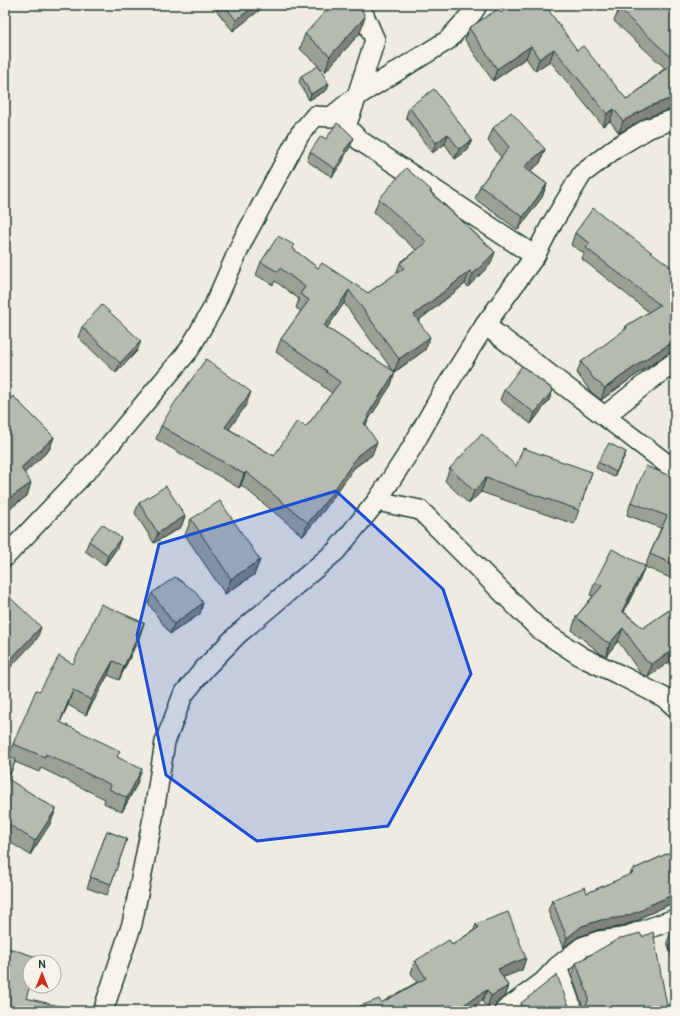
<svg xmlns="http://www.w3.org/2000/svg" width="680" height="1016" font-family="Pangolin,sans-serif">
  <rect width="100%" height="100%" fill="#eeece1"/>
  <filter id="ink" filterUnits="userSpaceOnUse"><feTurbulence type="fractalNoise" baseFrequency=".025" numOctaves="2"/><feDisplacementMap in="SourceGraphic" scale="8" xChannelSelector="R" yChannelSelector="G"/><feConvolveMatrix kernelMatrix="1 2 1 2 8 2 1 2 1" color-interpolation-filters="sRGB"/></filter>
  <g filter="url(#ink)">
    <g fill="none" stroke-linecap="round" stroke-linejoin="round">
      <g stroke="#1f3d34" stroke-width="22">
        <g id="minor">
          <polyline points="357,5 364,15 375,40 357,96 346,126 359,140 535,256"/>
          <polyline points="485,325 675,470"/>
          <polyline points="605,416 650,380 675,362"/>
          <polyline points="377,501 420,510 539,629 582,657 620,675 665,698 675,707"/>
          <polyline points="5,557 97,460 189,350 213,308 243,240 300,134 315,116 331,117 357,96 448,40 473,12 477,5"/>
          <polyline points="557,967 573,1011"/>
          <polyline points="103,1011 132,924 153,818 165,742 183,695 204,669 238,634 336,551 377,501 411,449 443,392 485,325 535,256 550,227 582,174 617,147 649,128 675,119"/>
          <polyline points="504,1011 544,981 557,967 582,947 599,941 622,938 675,919"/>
        </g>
      </g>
      <use href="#minor" stroke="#f7f3e8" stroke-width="19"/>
    </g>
    <g fill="#9ca197" stroke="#1f3d34" fill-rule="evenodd">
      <polygon points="212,5 266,5 233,31"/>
      <polygon points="619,9 675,15 675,108 671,109 645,118 619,133 610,121 603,126 550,61 535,71 526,58 493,81 465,40 469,28 501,13 577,50 627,100 665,68 614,21"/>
      <polygon points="360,33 325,72 300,49 305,34"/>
      <polygon points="301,76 327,90 309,100 299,82"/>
      <polygon points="409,107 472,140 468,150 455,159 445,144 432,153 406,117"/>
      <polygon points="493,128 545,149 540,163 530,171 547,184 542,197 518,230 475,199 480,186 501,157 488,141"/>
      <polygon points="326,139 350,147 345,155 343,161 332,177 307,161 310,152"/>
      <path d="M431,190v2l64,60 -5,13 -22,22 -3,-3 -47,37 7,29 -30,22 -4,13 -24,37 -1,4 6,29 -18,13 -29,41 -22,27 -62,-51 -2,3 -83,-49 5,-13 85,-21 -17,24 45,27 32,-29 26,-34 -11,-8 1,-1 -46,-32 5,-13 20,-28 -5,-3 3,-9 -24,-18 -2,4 -17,-10 5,-13 33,-17 -1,4 25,19 50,25 28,-19 4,-11 16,-13 -42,-38 5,-13zM344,303l49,68 -66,-43z"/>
      <polygon points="575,233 675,270 675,337 673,338 675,341 671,352 643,370 601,400 590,391 577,373 581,362 624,331 626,326 649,312 582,259 584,253 571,245"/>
      <polygon points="82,327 137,351 116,373 78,337"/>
      <polygon points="504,390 553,390 549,400 531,424 500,400"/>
      <polygon points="5,403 54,437 49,450 24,473 27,496 5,512"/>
      <polygon points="626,452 624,457 614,477 596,468 598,462"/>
      <polygon points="516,466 592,472 574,524 481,492 469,504 445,481 450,468"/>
      <polygon points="675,478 675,493 672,500 675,501 675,580 645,567 650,554 661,528 627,515 631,502"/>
      <polygon points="139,503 185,516 181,527 154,543 135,513"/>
      <polygon points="191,519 260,560 254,575 225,594 185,535"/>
      <polygon points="89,541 117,548 105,565 85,551"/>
      <polygon points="645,566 640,579 624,612 643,628 675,606 648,677 641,674 618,641 606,656 601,654 572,630 576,617 593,596 590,595 595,582"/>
      <polygon points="152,593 200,614 170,634 148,603"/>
      <polygon points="144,623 139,638 119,680 108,675 86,715 68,705 60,722 118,757 137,784 122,812 104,803 105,799 41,768 39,772 15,762 8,780 56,809 50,824 30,855 5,839 5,754 9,756 13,744 40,691 73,664"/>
      <polygon points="107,831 127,839 107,895 87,888"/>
      <polygon points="675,850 675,902 642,917 641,919 619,927 597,930 578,937 563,948 548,911 552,900 587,893 630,875 632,870"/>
      <polygon points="476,924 526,958 522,970 503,977 508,986 504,997 487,1008 482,1001 468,1011 347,1011 381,1003 417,982 411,973 415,961 452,945 474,930"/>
      <polygon points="675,929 675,966 667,942 672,930"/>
      <polygon points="576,963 668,1011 518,1011 521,1003 567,1002 570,1007 576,1009 582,1009 583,1008 572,976"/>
    </g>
    <g fill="#7f837b" stroke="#1f3d34">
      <polygon points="256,5 266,5 233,31 236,20"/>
      <polygon points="365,17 360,33 325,72 330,56"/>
      <polygon points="531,46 526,58 493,81 497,69"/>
      <polygon points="554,49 550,61 535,71 539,59"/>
      <polygon points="329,84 327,90 309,100 311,94"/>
      <polygon points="675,97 675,108 671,109 645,118 619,133 623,121 650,106"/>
      <polygon points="614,109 610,121 603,126 607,114"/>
      <polygon points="448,134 445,144 432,153 436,143"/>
      <polygon points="354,138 350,147 345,155 343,161 332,177 335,169 344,151"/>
      <polygon points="472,140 468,150 455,159 459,149"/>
      <polygon points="545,149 540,163 519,180 524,167"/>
      <polygon points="547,184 542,197 518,230 523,217"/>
      <polygon points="495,252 490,265 468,287 473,274"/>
      <polygon points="470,271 465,284 409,328 414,315"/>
      <polygon points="349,290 344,303 319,340 324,326"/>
      <polygon points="675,328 675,337 666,343 670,332"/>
      <polygon points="430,337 425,350 394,372 399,359"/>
      <polygon points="141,341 137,351 116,373 120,363"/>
      <polygon points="675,341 671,352 643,370 601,400 605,388 647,358"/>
      <polygon points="395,372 391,385 367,422 364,430 364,423 367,416"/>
      <polygon points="553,390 549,400 531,424 535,413"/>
      <polygon points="251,392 246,405 221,441 225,427"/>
      <polygon points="54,437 49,450 16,481 21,468"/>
      <polygon points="377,442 372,455 354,468 325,509 303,536 308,523 358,455"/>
      <polygon points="626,452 624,457 614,477 616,472"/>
      <polygon points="246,472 241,485 239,488 244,474"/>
      <polygon points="486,478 481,492 469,504 474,491"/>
      <polygon points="31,483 27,496 5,512 5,506 7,500"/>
      <polygon points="185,516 181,527 154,543 158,533"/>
      <polygon points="121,538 117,548 105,565 108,555"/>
      <polygon points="260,560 254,575 225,594 231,579"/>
      <polygon points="645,566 640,579 618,623 622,611"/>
      <polygon points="203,603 200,614 170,634 174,624"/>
      <polygon points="144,623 139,638 119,680 124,666"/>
      <polygon points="41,627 37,639 5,673 5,665"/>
      <polygon points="623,628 618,641 606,656 610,643"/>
      <polygon points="675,648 675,658 648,677 652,664"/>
      <polygon points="113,661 108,675 86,715 91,700"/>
      <polygon points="73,690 68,705 54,736 60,722"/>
      <polygon points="142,769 137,784 122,812 127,798"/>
      <polygon points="56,809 50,824 30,855 35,841"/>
      <polygon points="675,894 675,902 642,917 641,919 619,927 597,930 578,937 563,948 567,938 582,926 601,920 645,907"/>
      <polygon points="526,958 522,970 494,981 498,969"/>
      <polygon points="508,986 504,997 487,1008 491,996"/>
      <polygon points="487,990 482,1001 468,1011 454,1011"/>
    </g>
    <g fill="#b5bbb0" stroke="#1f3d34">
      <polygon points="224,5 256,5 236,20"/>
      <polygon points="331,5 359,5 361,7 365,17 330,56 305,34"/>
      <polygon points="513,5 545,5 577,50 583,46 627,100 675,61 619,9 622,5 665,5 675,15 675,97 650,106 623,121 614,109 607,114 554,49 539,59 531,46 497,69 469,28 498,9 501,13"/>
      <polygon points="318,66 329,84 311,94 301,76"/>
      <polygon points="434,89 472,140 459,149 448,134 436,143 409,107"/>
      <polygon points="511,112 545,149 524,167 547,184 523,217 480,186 509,147 493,128"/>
      <polygon points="337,123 344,128 354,138 344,151 346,152 335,169 310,152 321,136 326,139"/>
      <polygon points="406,168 431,190 430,192 495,252 473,274 470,271 414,315 430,337 399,359 349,290 324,326 395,372 367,416 369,417 364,423 377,442 358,455 330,496 308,523 246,472 244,474 161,426 174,404 206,359 251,392 225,427 274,456 297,421 306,427 340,382 326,372 327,371 281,339 309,300 300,294 305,287 280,268 278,272 261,262 278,236 294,245 292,248 318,268 322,263 368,293 404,268 400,263 427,242 379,199"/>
      <polygon points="593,208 675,270 675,328 670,332 675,341 647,358 605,388 594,379 581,362 627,328 626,326 660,305 586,248 590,243 575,233"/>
      <polygon points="102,305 141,341 120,363 82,327"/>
      <polygon points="522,366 553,390 535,413 504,390"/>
      <polygon points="13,396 54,437 21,468 31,483 7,500 5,497 5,403"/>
      <polygon points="482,434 516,466 523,448 592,472 579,510 486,478 474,491 450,468"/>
      <polygon points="609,443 626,452 616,472 598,462"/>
      <polygon points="646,466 675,478 675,492 672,500 675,501 675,565 650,554 667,516 631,502"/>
      <polygon points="166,486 185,516 158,533 139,503"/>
      <polygon points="220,501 260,560 231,579 191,519"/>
      <polygon points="102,524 121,538 108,555 89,541"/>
      <polygon points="612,549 645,566 622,611 643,628 675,606 675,648 652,664 646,661 623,628 610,643 605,641 576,617 602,586 595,582"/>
      <polygon points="175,577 195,591 203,603 174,624 152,593"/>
      <polygon points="5,593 41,627 5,665"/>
      <polygon points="101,604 144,623 124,666 113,661 91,700 73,690 60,722 120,751 117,757 142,769 127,798 109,789 111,785 46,754 45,757 13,744 36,690 40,691 59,656 73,664"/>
      <polygon points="5,754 16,759 8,779 56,809 35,841 5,822"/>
      <polygon points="107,831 127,839 111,884 90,877"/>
      <polygon points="675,850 675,894 645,907 645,909 623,917 601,920 582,926 567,938 552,900 585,887 587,893 633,873 632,870"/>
      <polygon points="508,912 526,958 498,969 508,986 491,996 487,990 454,1011 347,1011 379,999 381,1003 426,978 415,961 449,940 452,945 478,928 476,924"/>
      <polygon points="675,929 675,939 672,930"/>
      <polygon points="653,932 668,1011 525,1011 521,1003 557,975 567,1002 570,1007 576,1009 582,1009 586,1006 588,1001 588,995 576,963 620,938 630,936 640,933 642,937"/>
      <polygon points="5,947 40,958 38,962 30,962 30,986 26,998 63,1007 62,1011 5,1011"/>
    </g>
  </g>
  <path fill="#1d4ed8" fill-opacity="0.2" stroke="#1d4ed8" stroke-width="3" stroke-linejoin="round" d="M336,491l107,98 28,85 -83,152 -131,15 -91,-66 -29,-140 22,-91z"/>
  <rect width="680" height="1016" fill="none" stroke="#f7f3e8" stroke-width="20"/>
  <rect x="10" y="10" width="660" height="996" fill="none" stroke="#1f3d34" stroke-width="1.5" filter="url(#ink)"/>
  <g transform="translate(42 974)"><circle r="19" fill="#f7f3e8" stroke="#a1aaa0"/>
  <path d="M0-3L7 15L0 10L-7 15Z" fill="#c8321e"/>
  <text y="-6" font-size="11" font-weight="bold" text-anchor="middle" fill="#1f3d34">N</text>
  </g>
</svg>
